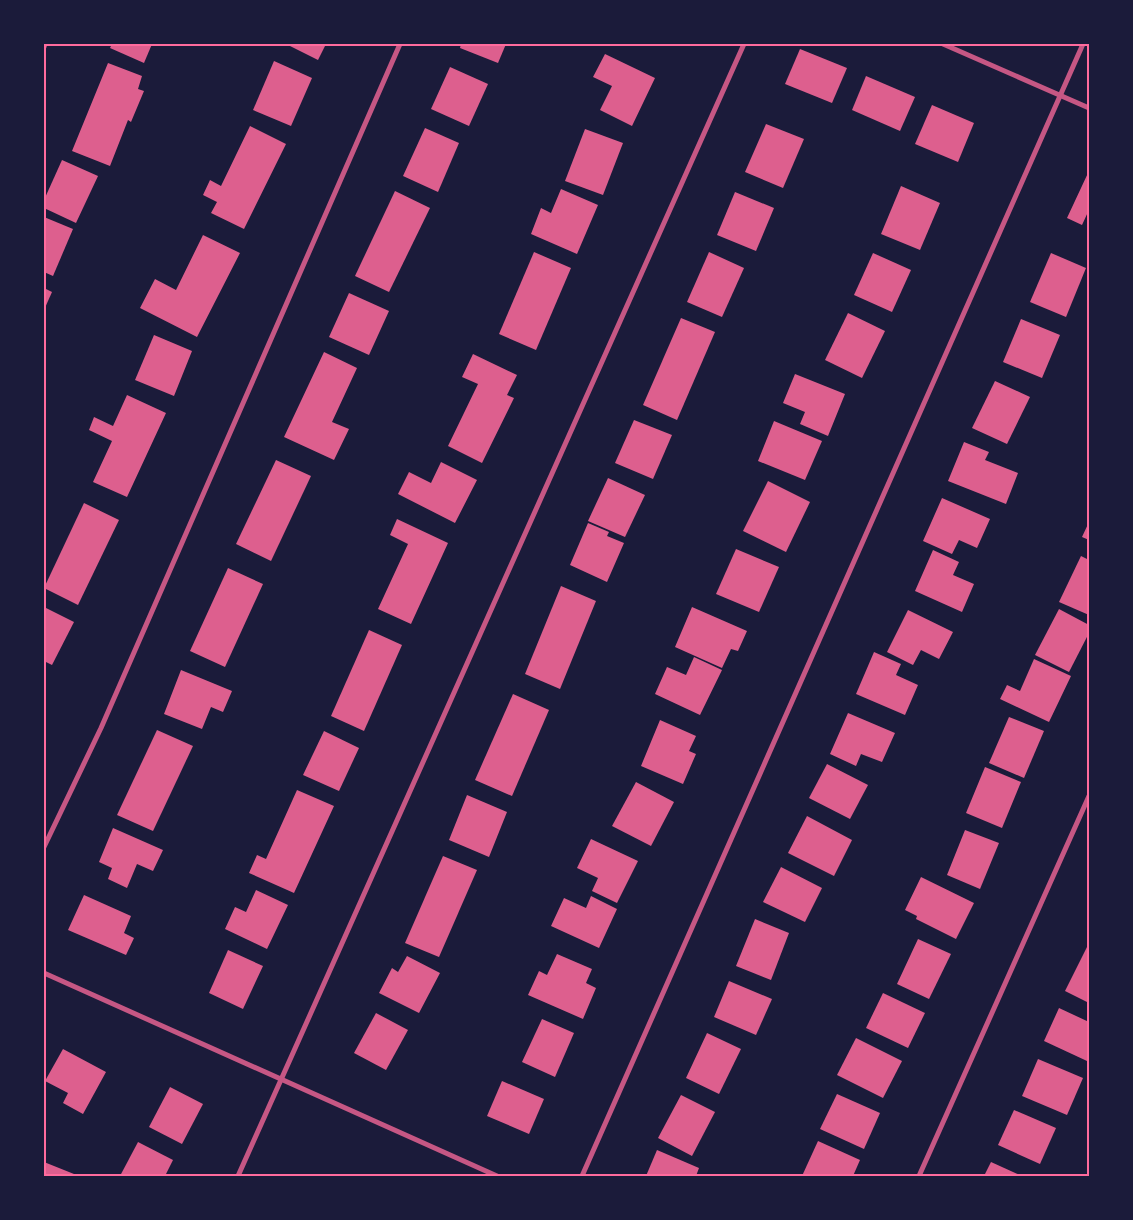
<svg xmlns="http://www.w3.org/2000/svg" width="1133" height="1220" font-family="'DejaVu Sans',sans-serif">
  <rect width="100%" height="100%" fill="#1b1b3a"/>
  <g fill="#dd5f8e">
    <polygon points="112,44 152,44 144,63 110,48"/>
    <polygon points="286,44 326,44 318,60"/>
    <polygon points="461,44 506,44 498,63 460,48"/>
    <polygon points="800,49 847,68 832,103 785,84"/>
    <polygon points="605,54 655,78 632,126 600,110 612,86 593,77"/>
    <polygon points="274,61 312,78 291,126 253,110"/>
    <polygon points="108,63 142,76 138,89 144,91 131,122 128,120 110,166 72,151"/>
    <polygon points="450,67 488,84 469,126 431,109"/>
    <polygon points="866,76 915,97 900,131 852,110"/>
    <polygon points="932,105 974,123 958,162 915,144"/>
    <polygon points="766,124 804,139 783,188 745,172"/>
    <polygon points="250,126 286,144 244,229 211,213 217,202 203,195 210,180 221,186"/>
    <polygon points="425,128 459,143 438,192 403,176"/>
    <polygon points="585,129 623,143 603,195 565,181"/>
    <polygon points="62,160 98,176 76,223 44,208 44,200"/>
    <polygon points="1088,173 1089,173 1089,212 1088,212 1082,225 1067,218"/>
    <polygon points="901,186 940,203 920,250 881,234"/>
    <polygon points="561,189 598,205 577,254 531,234 541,208 551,213"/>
    <polygon points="395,191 430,208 389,292 355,276"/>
    <polygon points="735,192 774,208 756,251 717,235"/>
    <polygon points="44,217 73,229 53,276 44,272"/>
    <polygon points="203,235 240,253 197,337 140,308 155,279 176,290"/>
    <polygon points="534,252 571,268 536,350 499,334"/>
    <polygon points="709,252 744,268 722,317 687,302"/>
    <polygon points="873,253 911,270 892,312 854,295"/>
    <polygon points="1051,253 1086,268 1066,317 1030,302"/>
    <polygon points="44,288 52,292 44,310"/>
    <polygon points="349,293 389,311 369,355 329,337"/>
    <polygon points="848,313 885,331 862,378 825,360"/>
    <polygon points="681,318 715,332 677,420 643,405"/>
    <polygon points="1021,319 1060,335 1042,378 1003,362"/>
    <polygon points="154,335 192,351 174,396 135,380"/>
    <polygon points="324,352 357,368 332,422 349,429 334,460 284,437"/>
    <polygon points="473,354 517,375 507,395 514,398 482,463 448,446 478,384 462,377"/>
    <polygon points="795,374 845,394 828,436 800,424 805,412 783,403"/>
    <polygon points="995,381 1030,397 1007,444 972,428"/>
    <polygon points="127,395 166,413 127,497 93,482 112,441 89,430 94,417 113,426"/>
    <polygon points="634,420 672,435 653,479 615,463"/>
    <polygon points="774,421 822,441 805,480 758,461"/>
    <polygon points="964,442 989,452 985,460 1018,473 1006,504 948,481"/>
    <polygon points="276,460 311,476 271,561 236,544"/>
    <polygon points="441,462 477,480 455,523 398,494 409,472 431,483"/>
    <polygon points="608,478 645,495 625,537 588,521"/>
    <polygon points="768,481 810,502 786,552 743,531"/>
    <polygon points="942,498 990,519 977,548 959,540 952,554 923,541"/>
    <polygon points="84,503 119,520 78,605 44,588"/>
    <polygon points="397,519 448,543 411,624 378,609 408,544 390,535"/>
    <polygon points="1089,522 1089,540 1082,537"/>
    <polygon points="588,523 609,532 607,536 624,543 607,582 570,565"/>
    <polygon points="736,549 779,567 759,612 716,594"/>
    <polygon points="933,550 959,562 953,575 974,584 962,612 915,591"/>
    <polygon points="1081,556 1089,560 1089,615 1059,602"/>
    <polygon points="228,568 263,584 225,667 190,651"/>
    <polygon points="561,586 596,601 560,689 525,674"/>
    <polygon points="44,607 74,622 52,665 44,661"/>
    <polygon points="692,607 747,631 738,651 731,649 722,668 675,647"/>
    <polygon points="1059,609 1089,625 1089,633 1069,672 1035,655"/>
    <polygon points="908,610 953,632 939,659 921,650 913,665 887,652"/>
    <polygon points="369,630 402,645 364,731 331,716"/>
    <polygon points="874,652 901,664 896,675 918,685 905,715 856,694"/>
    <polygon points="694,657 722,670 700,715 655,694 667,667 686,675"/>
    <polygon points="1034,659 1071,676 1049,722 1000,699 1007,685 1020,691"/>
    <polygon points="181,670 232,691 223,712 211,707 202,729 164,714"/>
    <polygon points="513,694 549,710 512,796 475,780"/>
    <polygon points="848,713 895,733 882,762 861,754 856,766 830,754"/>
    <polygon points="1009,717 1044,731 1024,778 989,763"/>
    <polygon points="660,720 696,736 689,751 696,754 683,784 641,766"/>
    <polygon points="157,730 193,746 153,831 117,815"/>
    <polygon points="324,731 359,748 339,791 303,775"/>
    <polygon points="827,764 868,785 850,819 809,798"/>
    <polygon points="985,767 1021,782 1002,828 966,813"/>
    <polygon points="636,782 674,802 651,846 612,826"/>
    <polygon points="297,790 334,806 294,893 249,873 257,855 266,859"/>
    <polygon points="467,795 507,812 489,857 449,840"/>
    <polygon points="807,816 852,840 834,876 788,853"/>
    <polygon points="113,828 163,850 153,871 137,864 127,888 108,879 112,868 99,862"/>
    <polygon points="965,830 999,843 980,889 947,875"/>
    <polygon points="591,839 638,861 617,903 592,891 598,878 577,868"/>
    <polygon points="443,856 477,870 439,957 405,943"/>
    <polygon points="781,867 822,888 805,922 763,902"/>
    <polygon points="921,877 974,903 956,939 916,919 917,916 905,910"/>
    <polygon points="256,890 288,905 267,949 225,929 235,907 246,912"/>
    <polygon points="84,895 131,916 124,933 134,938 126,955 68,930"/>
    <polygon points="591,896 617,909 599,948 551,926 564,898 586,908"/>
    <polygon points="755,919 789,933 771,980 736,966"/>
    <polygon points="918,939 951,954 929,999 897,984"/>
    <polygon points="1087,947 1089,949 1089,1003 1065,991"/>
    <polygon points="228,950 263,966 243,1009 209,993"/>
    <polygon points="557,954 592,969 586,983 596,988 583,1019 528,995 539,971 547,975"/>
    <polygon points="407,956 440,973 419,1013 379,993 392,968 398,972"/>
    <polygon points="729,981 772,999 756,1035 714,1017"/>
    <polygon points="883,993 925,1013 908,1048 866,1028"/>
    <polygon points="1059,1008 1089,1022 1089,1056 1087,1061 1044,1041"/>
    <polygon points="376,1013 408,1030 386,1070 354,1053"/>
    <polygon points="542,1019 574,1033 555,1077 522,1062"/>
    <polygon points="707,1033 741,1049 719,1094 686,1078"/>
    <polygon points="856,1038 902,1061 883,1098 837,1075"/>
    <polygon points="63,1049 106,1072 83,1114 63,1103 68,1093 45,1081"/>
    <polygon points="1038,1059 1083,1078 1067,1115 1022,1096"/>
    <polygon points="502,1081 544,1099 529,1134 487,1116"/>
    <polygon points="170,1087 203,1104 182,1144 149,1127"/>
    <polygon points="837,1094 880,1113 864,1149 820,1129"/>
    <polygon points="681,1095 715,1112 692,1156 658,1138"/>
    <polygon points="1014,1110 1056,1128 1040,1164 998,1145"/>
    <polygon points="818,1141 860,1160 853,1176 802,1176"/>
    <polygon points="138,1142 173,1160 165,1176 120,1176"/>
    <polygon points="657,1150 699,1168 696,1176 646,1176"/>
    <polygon points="44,1162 74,1174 73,1176 44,1176"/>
    <polygon points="991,1162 1022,1176 984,1176"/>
  </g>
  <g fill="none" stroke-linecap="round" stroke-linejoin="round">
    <g stroke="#c65784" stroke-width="5">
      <polyline points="943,44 1089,108"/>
      <polyline points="44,47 45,44"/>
      <polyline points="44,847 101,728 400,44"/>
      <polyline points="44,973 497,1176"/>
      <polyline points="238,1176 744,44"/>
      <polyline points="582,1176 1083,44"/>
      <polyline points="919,1176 1089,796"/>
    </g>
  </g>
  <rect width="1133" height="1220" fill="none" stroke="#1b1b3a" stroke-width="90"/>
  <rect x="45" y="45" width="1043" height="1130" fill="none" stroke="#ff6b9d" stroke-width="2"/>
</svg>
